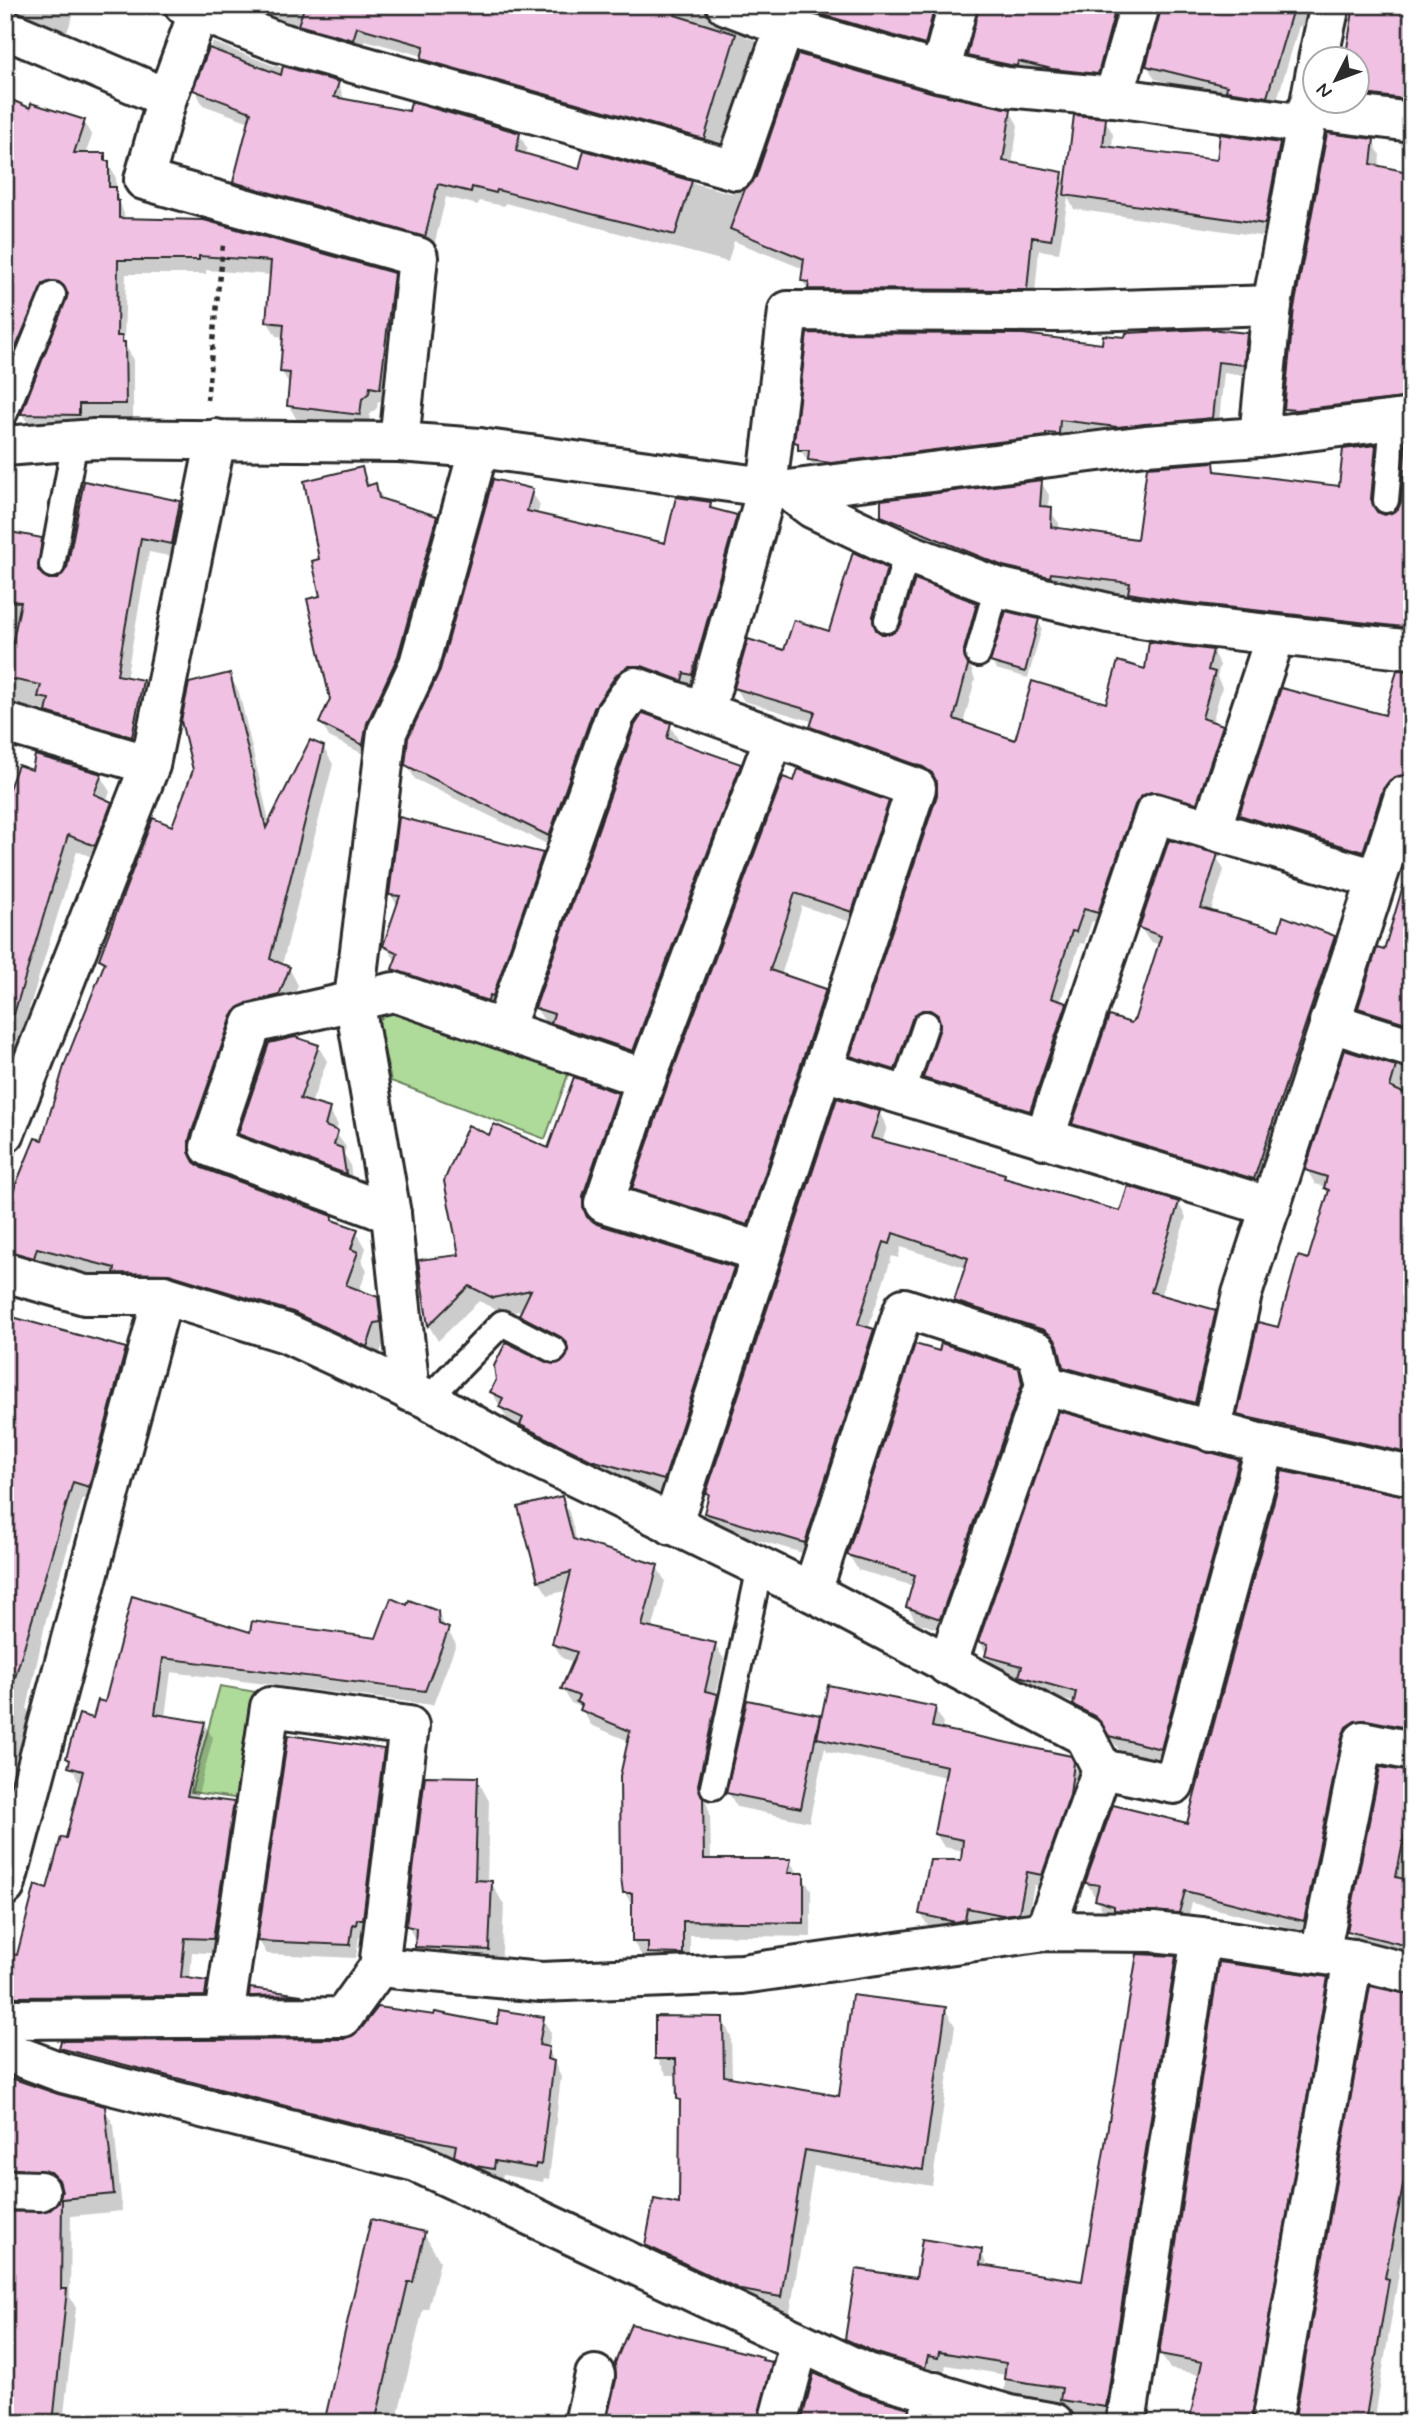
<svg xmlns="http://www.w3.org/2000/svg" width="1417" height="2428" font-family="Mynerve,sans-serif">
  <rect width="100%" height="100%" fill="#fff"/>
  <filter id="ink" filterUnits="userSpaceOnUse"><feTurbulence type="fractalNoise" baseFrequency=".0143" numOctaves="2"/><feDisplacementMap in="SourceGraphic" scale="14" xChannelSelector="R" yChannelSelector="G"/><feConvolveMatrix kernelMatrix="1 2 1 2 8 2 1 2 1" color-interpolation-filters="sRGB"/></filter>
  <g filter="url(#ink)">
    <g fill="#afdb9a" stroke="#6d8362" stroke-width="2">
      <polygon points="391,1007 570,1069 545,1139 391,1081 378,1022"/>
      <polygon points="220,1686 256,1692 242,1799 191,1792"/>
    </g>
    <g fill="#0003">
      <polygon points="5,5 77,5 64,40 5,22"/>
      <polygon points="232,5 717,5 711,22 756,41 764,55 729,156 430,73 423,56 365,40 361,53"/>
      <polygon points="815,5 949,5 932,58 822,26 814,12"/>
      <polygon points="980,5 1131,5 1105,87 977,69 969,55"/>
      <polygon points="1162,5 1320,5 1312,30 1299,26 1274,110 1155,79 1147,66"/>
      <polygon points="1352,5 1412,5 1412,112 1358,102 1358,60 1349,28"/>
      <polygon points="213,42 272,65 338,83 345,101 519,134 527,148 526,156 580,171 585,153 730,193 750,188 933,95 1010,111 1018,125 1012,165 1062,173 1067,184 1105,120 1113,134 1112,148 1218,162 1279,144 1287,159 1273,238 1074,209 1068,198 1059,253 1039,250 1034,304 811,295 803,281 804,269 734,241 728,262 505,203 504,206 479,201 478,205 446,197 433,250 243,196 235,182 250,122 203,105 195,90"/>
      <polygon points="5,99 31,110 83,121 92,136 85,155 104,155 116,178 116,191 126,220 393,275 402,289 388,403 378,401 377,408 370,414 368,429 297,420 289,406 291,387 282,372 285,337 276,336 268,322 272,275 206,270 206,274 126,274 124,344 133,358 133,418 86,417 86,429 31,428 22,414 69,300 59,294 5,410"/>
      <polygon points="1373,141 1380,155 1379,168 1412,175 1412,410 1293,422 1286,409"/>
      <polygon points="1246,335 1253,347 1250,376 1224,373 1218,430 1125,438 1067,432 1065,445 817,471 811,462 807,461 796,442 1127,339"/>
      <polygon points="1412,441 1412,642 1138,606 1132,596 1058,586 1057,590 891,530 883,516 1041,482 1049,495 1048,509 1059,523 1059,530 1139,541 1213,464 1218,473 1340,488 1375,446 1383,460 1380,514 1384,517 1394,515 1403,502"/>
      <polygon points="361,469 371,487 375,485 384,500 436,517 445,532 371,758 329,737 321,722 332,699 321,560"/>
      <polygon points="5,477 12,488 5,520"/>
      <polygon points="531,491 540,505 537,515 666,545 710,503 715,511 735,516 744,531 690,694 652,680 557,849 415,779 407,765"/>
      <polygon points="179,502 187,517 179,558 149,552 126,679 142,682 151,696 140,751 56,726 47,711 5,702 5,534 41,540 49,555 46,579 57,581"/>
      <polygon points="886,569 894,583 880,635 892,636 976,604 984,618 970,665 975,680 963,724 1016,743 1107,705 1146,671 1212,651 1220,665 1217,677 1222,687 1212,723 1222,726 1230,739 1204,815 1159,804 1105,926 1092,921 1084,944 1080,943 1060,1003 1066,1005 1074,1018 1038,1123 933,1092 925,1078 939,1023 930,1023 902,1082 860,1069 852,1056 939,785 820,740 812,727 814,722 744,701 736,688 786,652 830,633"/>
      <polygon points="1038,621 1042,628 1028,678 996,669 992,662"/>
      <polygon points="229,675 239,692 270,825 323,747 333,764 282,965 289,968 298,985 288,1012 256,1019 198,1158 198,1166 332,1217 335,1223 356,1231 366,1248 362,1261 367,1270 359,1291 377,1298 387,1315 389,1338 385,1339 377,1362 47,1264 44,1274 5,1256 5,1197 12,1199 44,1142 105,966 101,959 173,828"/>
      <polygon points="1412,692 1412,788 1370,865 1249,829 1241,815 1386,717"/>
      <polygon points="669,724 678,739 677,743 740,766 748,780 641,1065 561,1037 554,1025 545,1022 536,1008"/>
      <polygon points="33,773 100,775 110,792 106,802 120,820 104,862 77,851 29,1009 34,1017 23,1054 8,1049 5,1057 5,804"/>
      <polygon points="795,783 887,803 896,817 860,925 802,906 781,976 825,991 833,1005 756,1239 642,1203 634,1189"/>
      <polygon points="1412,849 1412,1035 1368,1022 1360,1008 1385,952 1408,877 1404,871"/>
      <polygon points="542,855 550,869 501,1010 403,984 394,969 397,962 385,946 398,907 391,895"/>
      <polygon points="1216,856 1224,870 1211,911 1280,932 1334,937 1342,951 1262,1192 1082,1137 1074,1124 1137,1019 1160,945 1149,941 1141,928"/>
      <polygon points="318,1046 327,1061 311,1104 329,1110 338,1125 335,1132 346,1147 344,1154 350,1164 353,1188 248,1149 240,1134"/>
      <polygon points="1346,1052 1412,1071 1412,1465 1247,1428 1239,1414 1310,1261 1329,1195 1325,1187 1315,1184 1307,1170"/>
      <polygon points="617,1094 627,1111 591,1222 733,1268 743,1285 673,1496 602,1476 532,1441 526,1431 510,1424 492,1392 547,1365 562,1365 569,1357 569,1352 530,1331 521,1315 523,1310 504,1314 479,1301 438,1341 429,1326 420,1261 461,1256 490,1137 549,1150"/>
      <polygon points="879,1112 887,1127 882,1143 1004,1176 1007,1181 1121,1213 1178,1203 1186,1217 1161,1297 1215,1312 1223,1326 1203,1416 1073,1381 1065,1367 1061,1349 1054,1344 964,1315 956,1301 967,1268 901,1247 898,1258 892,1256 868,1329 873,1330 881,1344 813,1556 714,1527 706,1513 710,1498 707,1493"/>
      <polygon points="5,1317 125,1349 135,1366 98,1502 83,1498 46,1620 27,1709 31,1716 20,1759 5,1754"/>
      <polygon points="1017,1369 1026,1385 948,1633 916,1622 908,1607 914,1586 858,1570 849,1555"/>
      <polygon points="1238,1462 1246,1476 1169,1762 1119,1750 1106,1731 1084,1719 1076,1703 1029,1690 1021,1677 995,1670 980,1642"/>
      <polygon points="561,1498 569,1512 577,1542 657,1567 665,1581 652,1631 715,1645 724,1659 716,1695 725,1710 706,1800 710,1814 711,1861 789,1861 811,1889 811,1937 690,1935 690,1968 658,1967 652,1956 642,1956 633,1942 634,1908 625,1893 629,1741 591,1725 580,1706 571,1703 563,1689 574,1662 562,1658 554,1644 569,1590 548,1595 539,1581 520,1509"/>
      <polygon points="1412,1499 1412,1742 1376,1733 1312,1933 1192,1903 1186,1926 1105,1914 1087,1883 1188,1825"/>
      <polygon points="133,1598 252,1634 377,1640 408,1607 436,1612 456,1644 433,1705 171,1672 165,1717 204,1724 213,1738 197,1799 233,1804 241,1818 221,1954 192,1952 190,1980 206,1983 214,1998 213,2010 5,2005 5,1978 19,1958 48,1891 67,1840 82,1782 78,1781 68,1758 106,1704"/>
      <polygon points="935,1709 943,1723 941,1731 1070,1758 1080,1777 1049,1888 1034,1885 1026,1926 1010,1928 974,1921 972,1934 963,1935 929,1928 921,1914 963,1861 964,1851 944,1847 936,1834 946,1777 827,1751 825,1747 809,1822 737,1807 728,1792 819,1716 822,1722"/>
      <polygon points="383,1751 391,1764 363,1937 359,1937 356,1958 267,1954 259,1941"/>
      <polygon points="1412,1773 1412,1855 1407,1876 1412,1877 1412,1960 1358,1946 1349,1931"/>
      <polygon points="477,1779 489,1801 487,1882 491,1882 504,1905 501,1972 430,1969 408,1926"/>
      <polygon points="1175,1958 1183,1971 1113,2423 1096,2423 1012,2403 1004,2390 1006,2375 946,2365 945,2370 935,2369 933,2380 855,2352 847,2339 917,2280 981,2251 988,2268 1084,2283"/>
      <polygon points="1326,1979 1335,1995 1261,2423 1191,2423 1201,2375 1170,2369 1161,2354"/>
      <polygon points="252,1990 301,1997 304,2002 255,2002"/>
      <polygon points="1412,1996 1412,2194 1374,2423 1296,2423"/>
      <polygon points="945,2009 955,2026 932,2186 814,2166 790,2313 752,2307 657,2262 647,2245 680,2206 681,2104 678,2075 667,2075 657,2058 722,2019 731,2036 732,2079 840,2098"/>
      <polygon points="543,2019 551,2033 548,2049 561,2077 549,2179 544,2178 543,2182 503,2175 501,2183 465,2170 457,2157 382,2143 69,2062 61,2048 344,2041 498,2026"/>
      <polygon points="5,2077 55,2095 104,2108 114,2125 122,2211 71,2216 70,2297 76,2308 63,2423 5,2423 50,2212 60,2204 63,2189 51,2186 5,2187"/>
      <polygon points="424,2234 440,2261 428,2309 423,2309 396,2423 326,2423"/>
      <polygon points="762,2358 771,2363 780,2379 770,2423 608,2423"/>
    </g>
    <g fill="#f0c1e3" stroke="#2b2b2b" stroke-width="2">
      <polygon points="305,5 678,5 675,15 736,34 704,139 421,59 424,46 357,27 353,40 298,25"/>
      <polygon points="819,5 935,5 925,45 817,13"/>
      <polygon points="979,5 1093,5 1115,11 1098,74 1052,69 1018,61 1017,66 1010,65 967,56"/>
      <polygon points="1162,5 1294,5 1267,97 1226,91 1227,86 1146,66"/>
      <polygon points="1354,5 1412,5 1412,100 1357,93 1357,60 1345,60"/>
      <polygon points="209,48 281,75 283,66 339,82 334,97 409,111 411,102 520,133 516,151 579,169 584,150 692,181 675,235 497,190 496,193 472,187 471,192 438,184 425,237 233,182 251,112 193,90"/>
      <polygon points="798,54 934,93 1011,109 1003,161 1063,172 1051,240 1032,237 1027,290 808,289 809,282 801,281 804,259 730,229 745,189 756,177"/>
      <polygon points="5,97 30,108 31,103 85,120 74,153 105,153 105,161 109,161 109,187 116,187 116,200 119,201 119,218 204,220 394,273 380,389 370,387 369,393 362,399 360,415 287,406 290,373 280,372 284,324 266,322 271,261 199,256 199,260 118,260 117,336 122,336 122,342 125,342 126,404 79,404 79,415 21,414 68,294 59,282 43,284 5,373"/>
      <polygon points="1074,115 1106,118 1103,146 1217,160 1220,134 1280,143 1265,224 1064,195"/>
      <polygon points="1327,133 1374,139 1371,164 1412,173 1412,397 1296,410 1284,409 1294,308"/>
      <polygon points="1209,329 1247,333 1244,365 1218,362 1212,418 1117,427 1060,420 1059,434 1046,433 1046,436 831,463 808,460 809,450 798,450 798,443 794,442 807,333 1023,334 1102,344 1103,335 1125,337 1126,333"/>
      <polygon points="1412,440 1412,628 1182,602 1128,593 1130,583 1051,573 1050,577 1003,566 881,516 881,500 1042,480 1040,506 1052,507 1051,527 1137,539 1147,467 1214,462 1215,471 1339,486 1343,449 1376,445 1371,499 1377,512 1385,515 1398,509 1401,502 1406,441"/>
      <polygon points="362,467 367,486 376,483 379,498 437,516 398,656 367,723 363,745 319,723 330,699 307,599 320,596 312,561 319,559 304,481"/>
      <polygon points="493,479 533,489 527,511 665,543 676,497 711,502 710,508 737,515 692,675 684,673 682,681 642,666 629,666 617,674 594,708 549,836 405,765 408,738 440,670"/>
      <polygon points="84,481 180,501 172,544 141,538 117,675 143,680 132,737 46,712 49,699 38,697 41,685 5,678 21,602 5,601 5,531 42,538 38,571 49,579 58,579 67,568"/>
      <polygon points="853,552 887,568 873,616 876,630 882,634 891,634 901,625 915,579 977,603 964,650 968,665 954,719 1015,740 1032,681 1106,703 1118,661 1145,669 1149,642 1213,650 1208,670 1215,672 1202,718 1223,725 1197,803 1151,792 1141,796 1135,805 1098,913 1084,909 1076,932 1072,931 1051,998 1067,1003 1030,1111 923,1078 940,1028 938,1015 930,1010 922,1010 912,1019 895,1070 850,1056 937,795 937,783 932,773 923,767 810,727 815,712 734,688 748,639 784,650 794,620 829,631"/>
      <polygon points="1006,611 1039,619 1025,672 990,662"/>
      <polygon points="1397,670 1412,671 1412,752 1405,775 1390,780 1383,789 1363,852 1239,815 1281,688 1385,715"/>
      <polygon points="230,673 266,828 310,740 324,746 270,959 290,967 279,995 247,1003 232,1016 189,1140 189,1152 194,1162 202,1168 333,1216 332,1220 358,1229 351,1249 358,1252 346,1285 378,1297 381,1322 375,1323 367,1347 293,1312 169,1274 114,1273 115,1268 37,1248 34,1258 5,1250 6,1208 35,1138 42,1140 65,1063 105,962 99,959 136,861 153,818 172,826 193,770 181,721 189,683"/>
      <polygon points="643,713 671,723 667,738 741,764 633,1051 551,1023 554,1014 535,1008 635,725"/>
      <polygon points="35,755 102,774 94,794 112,802 95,846 68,835 14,1014 5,1012 5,799 18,765 32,770"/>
      <polygon points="798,769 889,801 852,912 795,893 770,970 826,989 748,1225 632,1189 667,1086 783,777 794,781"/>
      <polygon points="399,817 543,853 493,996 490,995 488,1001 392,969 398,953 383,946 400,896 389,895"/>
      <polygon points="1169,840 1218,854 1201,908 1279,930 1283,916 1335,936 1254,1179 1072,1124 1109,1016 1131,1023 1135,1018 1161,936 1139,928"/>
      <polygon points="1403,886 1412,887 1412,1014 1409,1024 1358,1008 1377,948 1384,950"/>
      <polygon points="295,1037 319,1045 300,1099 330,1108 325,1126 338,1131 334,1145 342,1148 346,1174 238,1134 269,1043"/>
      <polygon points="1344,1050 1396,1066 1390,1087 1412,1097 1412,1454 1237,1415 1258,1322 1278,1327 1298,1256 1308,1259 1329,1190 1324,1188 1327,1177 1305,1170"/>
      <polygon points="574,1077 618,1093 583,1196 583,1207 587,1217 597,1224 734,1267 664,1480 591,1460 520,1425 523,1418 499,1407 503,1398 490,1392 496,1380 494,1366 506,1342 548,1363 561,1363 567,1356 567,1343 561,1337 519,1315 531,1290 493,1298 469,1286 428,1326 418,1260 459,1255 444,1181 468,1125 489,1135 494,1124 548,1148"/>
      <polygon points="837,1098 880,1111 871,1138 968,1163 1005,1174 1004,1178 1120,1211 1128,1186 1179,1202 1151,1292 1216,1310 1195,1403 1063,1367 1058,1345 1053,1337 1044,1330 954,1301 968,1258 893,1233 890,1244 884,1242 858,1324 874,1329 805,1543 704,1513 709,1494 706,1493"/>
      <polygon points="5,1315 126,1348 89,1487 73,1482 14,1681 5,1679"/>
      <polygon points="941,1343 1019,1368 1022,1384 940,1619 906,1607 915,1575 847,1555 915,1344 939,1351"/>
      <polygon points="1059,1411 1239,1460 1161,1749 1109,1736 1096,1717 1073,1705 1076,1692 1019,1676 1022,1666 985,1656 988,1644 978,1642"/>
      <polygon points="1282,1471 1412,1497 1412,1729 1367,1720 1355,1721 1346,1727 1342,1737 1304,1921 1185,1891 1179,1913 1114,1910 1114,1906 1095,1900 1099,1885 1085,1883 1113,1805 1187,1823"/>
      <polygon points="562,1496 573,1539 658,1565 642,1626 716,1643 705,1691 718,1694 698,1785 703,1798 704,1859 791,1859 788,1873 804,1873 804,1923 683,1921 683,1954 648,1953 648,1942 632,1942 632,1893 623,1893 621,1878 620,1776 630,1731 580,1710 582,1705 576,1702 579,1696 561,1689 577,1652 552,1644 571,1572 538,1581 518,1507"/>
      <polygon points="132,1596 250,1632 252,1621 376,1638 391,1598 407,1605 409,1600 438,1611 439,1624 449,1628 425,1691 163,1658 155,1714 205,1722 187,1796 234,1802 213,1939 185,1938 181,1977 207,1981 205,1996 5,1997 5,1971 10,1954 17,1955 35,1885 47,1889 61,1837 66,1838 83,1771 68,1767 70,1760 66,1758 79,1714 93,1718 98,1700 105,1702"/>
      <polygon points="828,1685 936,1707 932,1727 1071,1756 1074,1762 1070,1795 1042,1875 1027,1872 1019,1913 1002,1915 967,1908 965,1920 955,1922 919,1914 930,1860 961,1860 963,1840 934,1834 947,1766 817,1738"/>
      <polygon points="747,1700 820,1715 801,1808 726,1793"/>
      <polygon points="288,1735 384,1749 363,1919 357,1919 356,1925 353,1924 350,1945 257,1941"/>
      <polygon points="1380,1767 1412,1772 1412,1799 1396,1877 1412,1881 1412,1947 1347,1931"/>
      <polygon points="425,1776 478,1777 475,1880 492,1881 489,1950 415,1947 416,1928 406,1926"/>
      <polygon points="1137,1954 1176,1956 1106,2407 1060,2400 1062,2388 1004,2379 1006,2363 939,2352 938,2358 928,2356 925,2368 874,2352 845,2339 856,2269 916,2278 922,2239 982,2249 980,2265 1082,2281"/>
      <polygon points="1219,1962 1328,1977 1251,2423 1189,2423 1202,2362 1159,2354"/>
      <polygon points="1370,1986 1412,1995 1412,2140 1385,2278 1389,2279 1365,2423 1294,2423"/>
      <polygon points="250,1988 302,1995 249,1996"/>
      <polygon points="852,1995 946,2007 923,2170 805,2150 781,2297 741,2290 645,2245 654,2199 679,2204 680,2100 677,2099 676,2059 655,2059 655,2016 723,2017 724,2076 839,2096"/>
      <polygon points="378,2007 434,2015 435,2012 497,2024 499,2010 544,2017 539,2045 549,2047 547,2059 554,2061 541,2165 536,2164 535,2168 495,2161 494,2169 476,2166 454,2156 456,2145 372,2128 59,2048 61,2041 344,2039 360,2030"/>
      <polygon points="5,2076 58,2094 105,2106 114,2194 62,2199 61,2289 67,2289 53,2423 5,2423 5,2212 50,2210 59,2202 62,2191 59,2180 51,2172 5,2168"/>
      <polygon points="371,2219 425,2232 413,2282 408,2282 375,2423 324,2423"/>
      <polygon points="631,2324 763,2357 762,2360 772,2362 757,2423 606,2423 616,2380 615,2363"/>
      <polygon points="814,2373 860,2394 909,2408 906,2423 801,2423"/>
    </g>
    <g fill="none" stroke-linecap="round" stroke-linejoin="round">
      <g stroke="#2b2b2b" stroke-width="30">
        <g id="service">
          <polyline points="5,413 53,295"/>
          <polyline points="1386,500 1393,421"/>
          <polyline points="52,565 75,441"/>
          <polyline points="887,620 907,553"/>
          <polyline points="978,654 997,587"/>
          <polyline points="902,1095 926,1024"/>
          <polyline points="428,1399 502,1323 554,1350"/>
          <polyline points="713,1787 760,1567"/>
        </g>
      </g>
      <g stroke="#2b2b2b" stroke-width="44">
        <g id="minor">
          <polyline points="184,5 278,42 735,170 792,5"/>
          <polyline points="201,5 167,98 144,180 418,257 399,442"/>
          <polyline points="726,5 785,27 940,72 1007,87 1114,97 1304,124"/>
          <polyline points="5,29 167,98"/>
          <polyline points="1318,60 1330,5"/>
          <polyline points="940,72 958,5"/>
          <polyline points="1114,97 1140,5"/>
          <polyline points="1307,109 1412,122"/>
          <polyline points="1259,437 1272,305 1316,71"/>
          <polyline points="5,446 94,439 399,442 479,448 788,490 1146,445 1259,437 1412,418"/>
          <polyline points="788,490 812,508 907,553 997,587 1108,613 1179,624 1412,650"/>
          <polyline points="705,712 767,488 788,311 1057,312 1272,305"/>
          <polyline points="5,723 150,765"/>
          <polyline points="1211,830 1275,637"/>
          <polyline points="1329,1022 1412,1048"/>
          <polyline points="504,1029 615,715 635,687 916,788 672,1525"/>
          <polyline points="824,1071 1271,1207"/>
          <polyline points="5,1133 150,765 216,439"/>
          <polyline points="1044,1139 1155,813 1376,879"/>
          <polyline points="391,1214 210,1147 252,1024 394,992 646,1079"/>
          <polyline points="761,1252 604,1203 646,1079 774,738"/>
          <polyline points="5,1272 85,1295 163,1295 286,1333 428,1399 502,1441 812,1592 1085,1736 1102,1769 1045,1931"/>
          <polyline points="410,1392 391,1214 354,999 387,732 419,664 479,448"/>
          <polyline points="1211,1432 1242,1294 1404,796 1412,798"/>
          <polyline points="1266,1445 1412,1476"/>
          <polyline points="812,1592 904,1308 1037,1351 1045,1385"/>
          <polyline points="947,1665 1045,1385 1266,1445 1174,1784 1102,1769"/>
          <polyline points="5,1886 163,1295"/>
          <polyline points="1320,1954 1363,1741 1412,1751"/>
          <polyline points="224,2016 270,1707 409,1726 379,1967"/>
          <polyline points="5,2019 343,2017 379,1967 541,1982 742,1974 1045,1931 1153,1932 1201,1937 1353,1959 1412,1974"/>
          <polyline points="5,2051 63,2073 416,2162 866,2373 1010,2415 1054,2423"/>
          <polyline points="5,2190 40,2191"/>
          <polyline points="584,2423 595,2375"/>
          <polyline points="778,2423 799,2344"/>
          <polyline points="927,2423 936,2392"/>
          <polyline points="1126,2423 1201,1937"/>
          <polyline points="1272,2423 1353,1959"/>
        </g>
      </g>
      <polyline stroke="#2b2b2b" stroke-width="4.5" stroke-dasharray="5 5" stroke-linecap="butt" points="207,400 223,245"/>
      <use href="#service" stroke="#fff" stroke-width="24"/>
      <use href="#minor" stroke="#fff" stroke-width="38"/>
    </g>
  </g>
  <rect width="1417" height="2428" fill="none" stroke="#fff" stroke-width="28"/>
  <rect x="14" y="14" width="1389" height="2400" fill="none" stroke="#2b2b2b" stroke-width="2.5" filter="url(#ink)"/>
  <g transform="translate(1336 80) rotate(228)"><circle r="33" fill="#ffffff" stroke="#aaaaaa" stroke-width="2"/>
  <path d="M0-5L12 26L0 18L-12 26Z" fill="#2b2b2b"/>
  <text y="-10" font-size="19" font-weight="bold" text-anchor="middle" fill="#2b2b2b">N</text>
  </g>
</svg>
